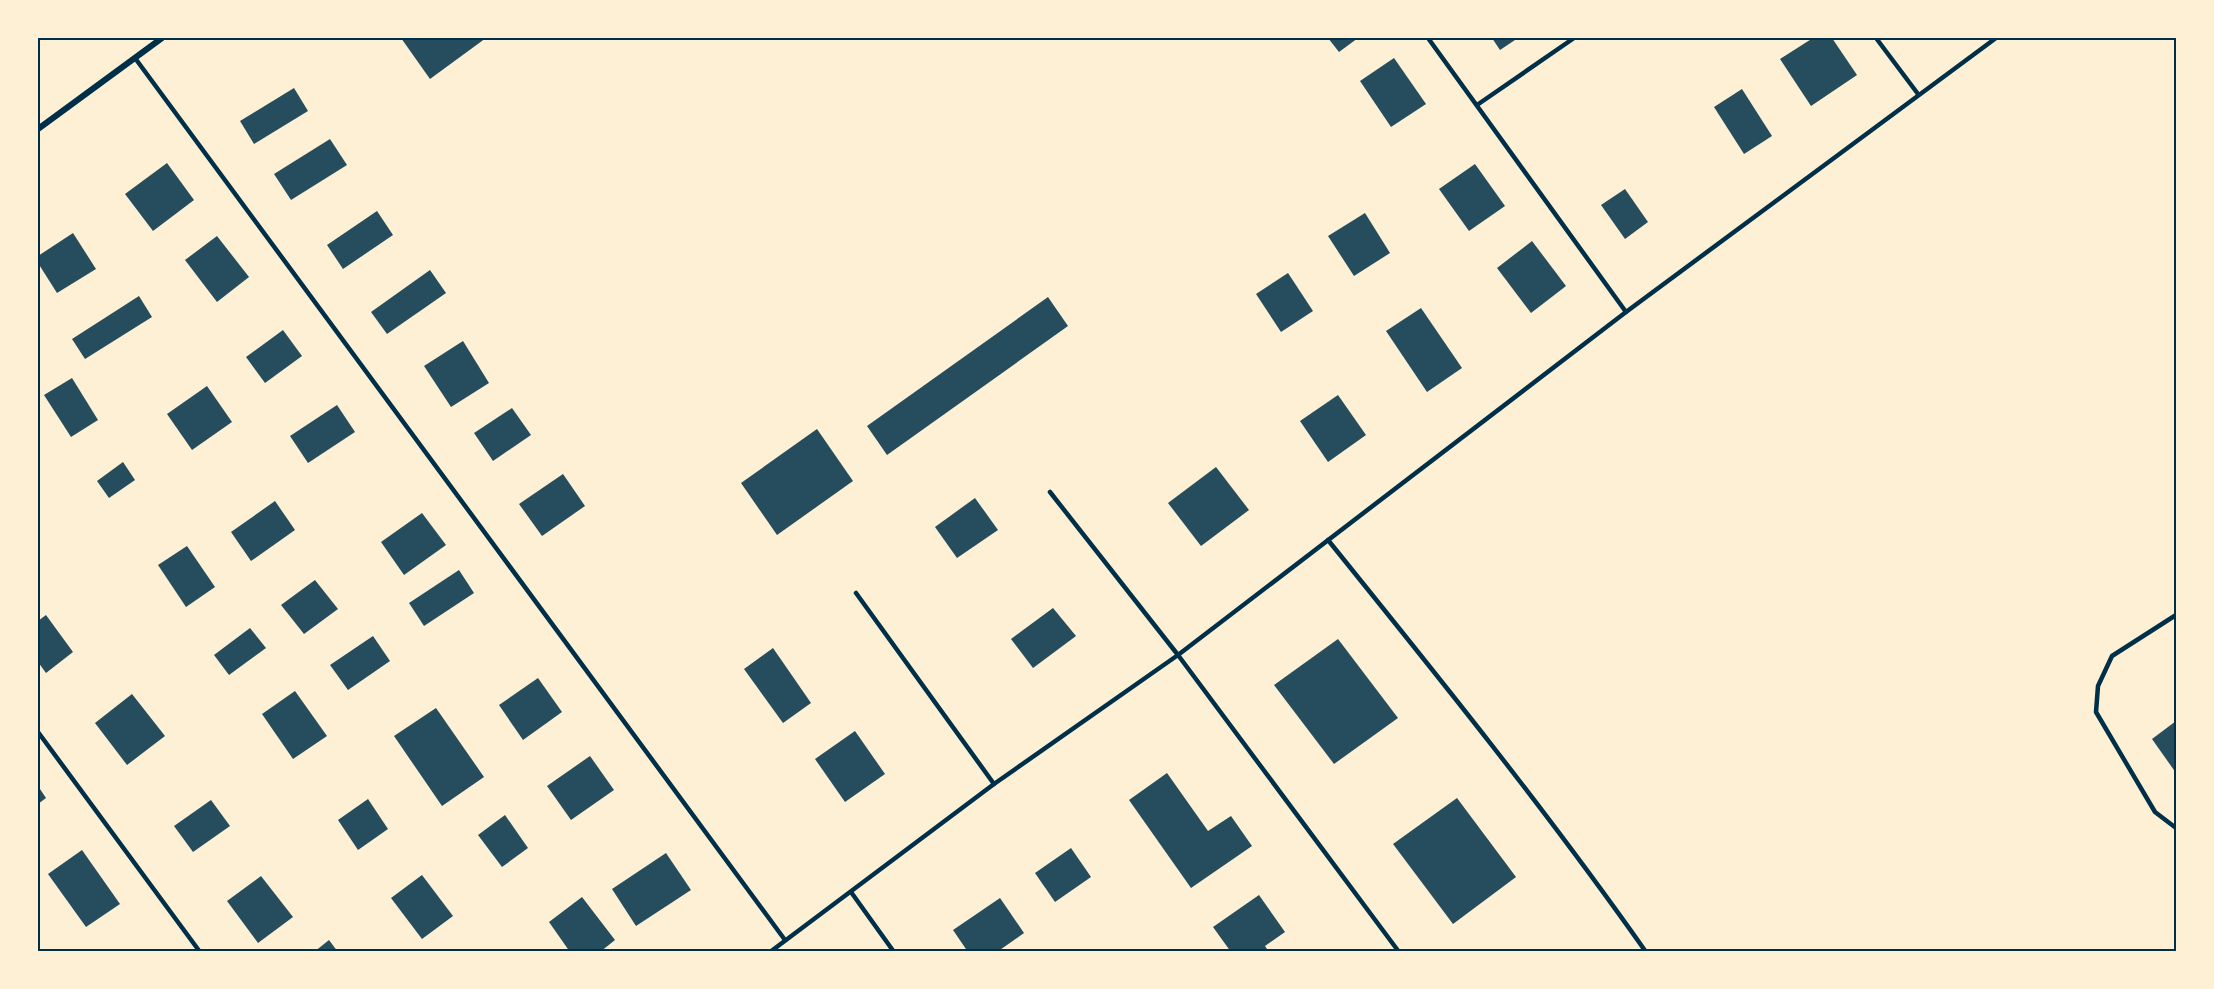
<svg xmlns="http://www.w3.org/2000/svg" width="2214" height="989" font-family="Inter,sans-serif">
  <rect width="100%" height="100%" fill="#fdf0d5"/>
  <g fill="#264d5e">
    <polygon points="401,38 486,38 430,79"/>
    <polygon points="1328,38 1358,38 1339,52"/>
    <polygon points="1492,38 1518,38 1500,50"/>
    <polygon points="1813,38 1832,38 1857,75 1811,106 1780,59"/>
    <polygon points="1394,58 1426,104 1391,127 1360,81"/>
    <polygon points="294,88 308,111 254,144 240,121"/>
    <polygon points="1742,89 1772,136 1744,154 1714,107"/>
    <polygon points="330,139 347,165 291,200 274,174"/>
    <polygon points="167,163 194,200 153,231 125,194"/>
    <polygon points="1475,164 1505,206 1469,231 1439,189"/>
    <polygon points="1625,189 1648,222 1625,239 1601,205"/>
    <polygon points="377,211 393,235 343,269 327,245"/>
    <polygon points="1365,213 1390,253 1354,276 1328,236"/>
    <polygon points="73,233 96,269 57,293 38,263 38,256"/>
    <polygon points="217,236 249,277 217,302 185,260"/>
    <polygon points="1532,241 1566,286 1531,313 1497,268"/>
    <polygon points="430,270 446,293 387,334 371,312"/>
    <polygon points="1288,273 1313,311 1281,332 1256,294"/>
    <polygon points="139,296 152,317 85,359 72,339"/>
    <polygon points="1048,297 1068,326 887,455 867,426"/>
    <polygon points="1421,308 1462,368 1427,392 1386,331"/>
    <polygon points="283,330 302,356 265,383 246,357"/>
    <polygon points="463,341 489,383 451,407 424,366"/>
    <polygon points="72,378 98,420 71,437 44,395"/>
    <polygon points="207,386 232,422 192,450 167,414"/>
    <polygon points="1338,395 1366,435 1328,462 1300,421"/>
    <polygon points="337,405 355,432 308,463 290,436"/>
    <polygon points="512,408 531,435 493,461 474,433"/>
    <polygon points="817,429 853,481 777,535 741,483"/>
    <polygon points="123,462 135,480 109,498 97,481"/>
    <polygon points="1216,467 1249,510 1201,546 1168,503"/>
    <polygon points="563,474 585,506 542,536 519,504"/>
    <polygon points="975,498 998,530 957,558 935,527"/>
    <polygon points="275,501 295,530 251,561 231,532"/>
    <polygon points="422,513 446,545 404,575 381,542"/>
    <polygon points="187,546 215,587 186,607 158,565"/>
    <polygon points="459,570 474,593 424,626 409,603"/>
    <polygon points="315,580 338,609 304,634 281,605"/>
    <polygon points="1053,608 1076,636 1033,668 1011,639"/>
    <polygon points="46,615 73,652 46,673 38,662 38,621"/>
    <polygon points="250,628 266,648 229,675 214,655"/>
    <polygon points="373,636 390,661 348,690 330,665"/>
    <polygon points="1338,639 1398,718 1334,764 1274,685"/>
    <polygon points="773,648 811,703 783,723 744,669"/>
    <polygon points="538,678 562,712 523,740 499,705"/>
    <polygon points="295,691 327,736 293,759 262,714"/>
    <polygon points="132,694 165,736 127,765 95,723"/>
    <polygon points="436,708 484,777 442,806 394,736"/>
    <polygon points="2176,721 2176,773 2152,739"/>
    <polygon points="855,731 885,774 845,802 815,759"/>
    <polygon points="590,756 614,790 571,820 547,786"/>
    <polygon points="1167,773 1208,831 1231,816 1252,846 1191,888 1129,800"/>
    <polygon points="38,786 46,798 38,804"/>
    <polygon points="1457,798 1516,877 1453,924 1393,844"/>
    <polygon points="368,799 388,829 358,850 338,820"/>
    <polygon points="211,800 230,826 193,852 174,826"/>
    <polygon points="505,815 528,848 502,867 478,835"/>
    <polygon points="1071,848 1091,877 1055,902 1035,873"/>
    <polygon points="82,850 120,904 86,927 48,874"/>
    <polygon points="666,853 691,890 636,926 612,889"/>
    <polygon points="422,875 453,916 422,939 391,898"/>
    <polygon points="261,876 293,917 258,943 227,901"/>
    <polygon points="1259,895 1285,932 1265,946 1269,952 1231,952 1213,927"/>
    <polygon points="582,897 615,940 600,952 570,952 549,922"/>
    <polygon points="1000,898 1024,933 997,952 968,952 953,930"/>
    <polygon points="329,940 338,952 314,952"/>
  </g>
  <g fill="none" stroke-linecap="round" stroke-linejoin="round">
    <g stroke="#003049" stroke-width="4.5">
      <polyline points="1428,38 1626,312"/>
      <polyline points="1876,38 1918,94"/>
      <polyline points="135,58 785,940"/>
      <polyline points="1477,105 1574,38"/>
      <polyline points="1050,492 1178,655 1399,952"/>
      <path d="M1328,540c109,135 218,270 318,412"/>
      <polyline points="856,593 994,784"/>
      <polyline points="2176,615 2112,656 2098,686 2096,712 2155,812 2176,828"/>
      <polyline points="38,732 200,952"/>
      <polyline points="851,892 894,952"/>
      <polyline points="770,952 994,784 1178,655 1626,312 1996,38"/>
    </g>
    <polyline stroke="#003049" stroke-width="6" points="38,129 162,38"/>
  </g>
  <rect width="2214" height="989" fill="none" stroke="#fdf0d5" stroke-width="78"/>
  <rect x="39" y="39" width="2136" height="911" fill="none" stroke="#003049" stroke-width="2"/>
</svg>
